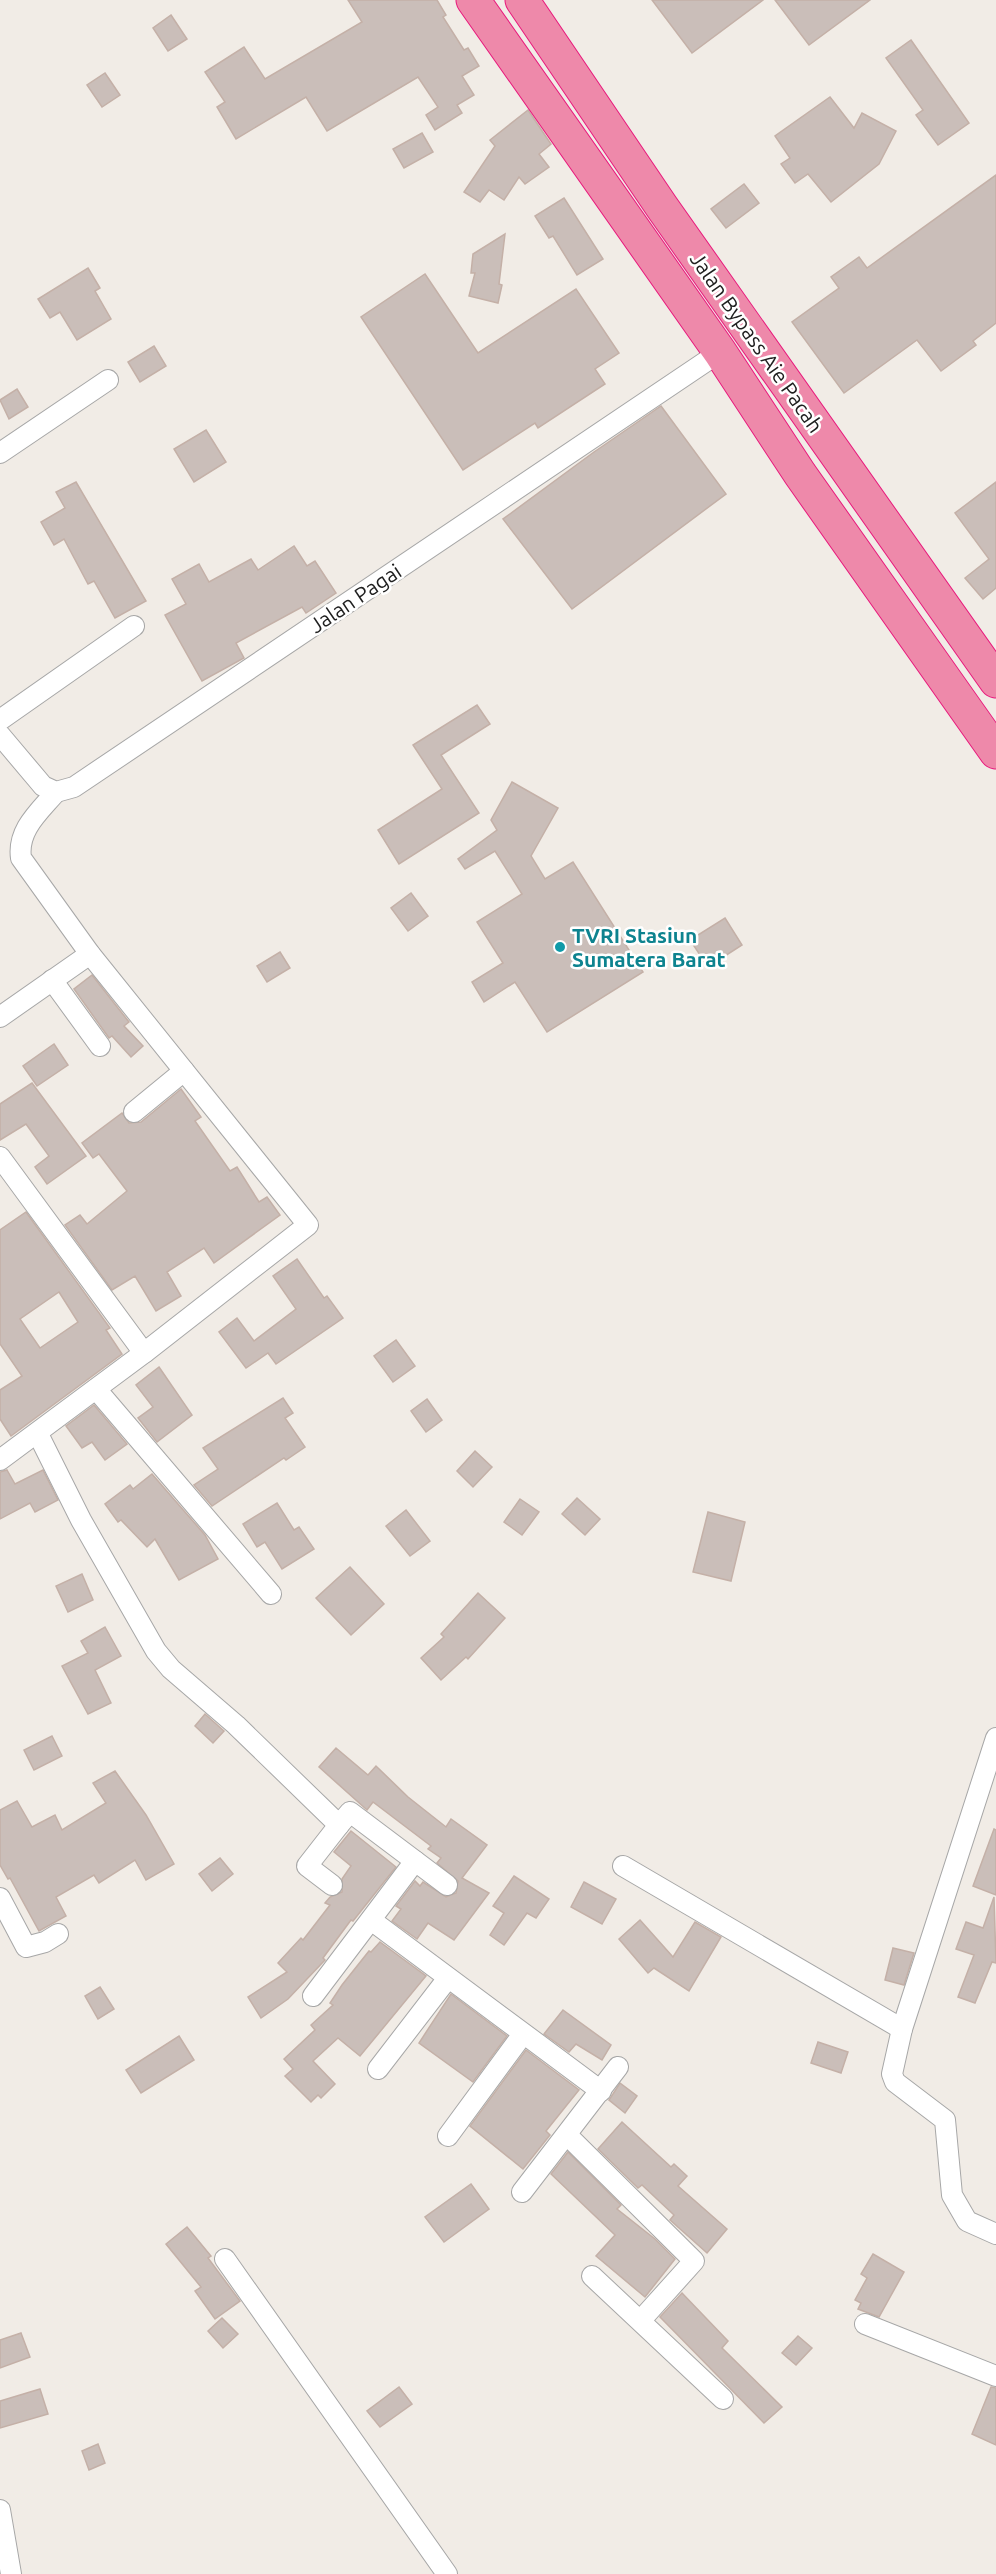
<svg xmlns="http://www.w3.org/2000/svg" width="996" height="2574" font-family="Ubuntu,sans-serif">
  <rect width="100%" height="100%" fill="#f1ece6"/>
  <g fill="#cabeb9" stroke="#c4b0a7" stroke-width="1.5" fill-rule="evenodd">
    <polygon points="348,0 437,0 446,15 443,17 464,50 468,48 479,66 462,76 474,95 457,105 462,113 435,130 426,115 438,107 418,77 327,131 306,97 236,139 217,107 225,102 205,72 244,47 265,79 362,22"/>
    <polygon points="652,0 763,0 692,53"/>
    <polygon points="775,0 870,0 809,45"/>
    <polygon points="171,15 187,39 168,51 153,28"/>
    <polygon points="911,40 969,123 938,145 916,115 923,110 886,58"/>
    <polygon points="105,73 120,95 102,107 87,85"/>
    <polygon points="830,97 854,128 862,113 896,131 879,164 831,202 808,174 795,183 781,164 790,158 775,136"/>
    <polygon points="528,110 551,144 539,154 549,167 525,184 519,177 504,200 489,190 480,202 464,192 495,146 490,140"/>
    <polygon points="422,133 433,152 404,168 393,149"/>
    <polygon points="996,175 996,323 973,341 976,345 941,371 917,340 844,393 792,322 839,288 831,277 859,257 867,268"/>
    <polygon points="744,184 759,203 726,228 711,209"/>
    <polygon points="564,198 603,259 577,275 553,236 549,238 535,216"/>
    <polygon points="505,234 499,284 502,285 498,303 469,296 475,273 471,273 473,254"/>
    <polygon points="88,268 100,288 95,291 111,319 77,340 60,312 50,318 38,299"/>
    <polygon points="425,274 478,353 576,289 619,353 595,369 605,384 538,428 535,423 463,470 361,317"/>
    <polygon points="154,346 166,366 140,382 128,362"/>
    <polygon points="17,389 28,407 9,419 0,400"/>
    <polygon points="661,406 726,494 572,609 503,519 594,452"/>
    <polygon points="206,430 226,462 194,482 174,449"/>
    <polygon points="76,482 146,601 115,618 94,581 88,584 64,539 54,545 41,522 65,508 56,492"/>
    <polygon points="996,482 996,588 983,599 965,578 989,559 955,513"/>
    <polygon points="294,546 307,566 315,561 336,593 306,613 302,607 236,643 244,658 202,681 165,615 186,604 172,579 199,564 209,582 251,559 258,570"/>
    <polygon points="477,705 490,724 441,755 479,813 399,864 378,830 442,789 413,745"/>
    <polygon points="512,782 558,808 531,856 545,879 573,862 643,972 547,1032 515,982 484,1002 472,982 503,963 477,922 522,894 495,851 465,869 458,859 497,830 491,820"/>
    <polygon points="411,893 428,916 408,931 391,908"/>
    <polygon points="725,918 742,945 708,967 690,940"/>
    <polygon points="280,952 290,968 267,982 257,966"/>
    <polygon points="92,975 129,1022 124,1026 143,1046 131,1057 112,1036 109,1038 74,989"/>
    <polygon points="54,1044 68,1065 37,1086 23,1066"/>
    <polygon points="32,1083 86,1156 47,1184 35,1167 49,1156 26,1124 0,1140 0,1104"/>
    <polygon points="181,1089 201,1117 195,1121 230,1171 237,1167 259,1202 267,1197 280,1215 214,1263 204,1248 167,1272 181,1296 156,1311 135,1276 112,1290 65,1225 80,1215 87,1224 127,1191 99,1154 93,1158 82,1143 122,1113 129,1123 141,1122"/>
    <path d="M26,1212l84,116 -4,2 16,24 -111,82 -11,-17v-29l22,-14 -22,-32v-114zM59,1292l19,30 -38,26 -20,-29z"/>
    <polygon points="297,1259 324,1298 327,1296 343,1318 276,1364 268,1353 246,1368 219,1332 237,1318 254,1341 296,1309 273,1276"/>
    <polygon points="396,1340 415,1366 393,1382 374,1356"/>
    <polygon points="159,1367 192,1415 157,1442 138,1418 153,1407 136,1385"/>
    <polygon points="283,1398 293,1413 285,1418 305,1447 286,1460 284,1458 212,1506 194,1485 218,1469 203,1448"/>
    <polygon points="427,1399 442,1420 426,1432 411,1411"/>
    <polygon points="94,1405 127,1444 105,1460 92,1442 82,1448 66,1426"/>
    <polygon points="475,1451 492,1467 473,1487 457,1471"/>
    <polygon points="7,1470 15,1484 43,1470 58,1500 35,1512 30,1503 0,1519 0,1472"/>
    <polygon points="152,1474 205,1535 218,1559 179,1580 155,1539 147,1547 121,1520 118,1522 105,1504 130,1485 133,1489"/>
    <polygon points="577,1498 600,1519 585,1535 562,1514"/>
    <polygon points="520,1499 539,1512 522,1535 504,1522"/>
    <polygon points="277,1503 294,1530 299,1527 314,1549 282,1569 265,1542 257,1547 243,1524"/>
    <polygon points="406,1510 430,1541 410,1556 386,1526"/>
    <polygon points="708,1512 745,1522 731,1581 693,1572"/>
    <polygon points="350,1567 384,1604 351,1635 316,1598"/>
    <polygon points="82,1574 93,1600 68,1612 56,1586"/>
    <polygon points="478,1593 505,1618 468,1659 466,1657 441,1680 421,1658 444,1637 441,1634"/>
    <polygon points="105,1627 121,1656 95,1670 111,1703 88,1714 62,1666 88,1653 81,1641"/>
    <polygon points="205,1714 224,1731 213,1743 195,1726"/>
    <polygon points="52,1736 62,1756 34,1770 24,1750"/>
    <polygon points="336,1748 368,1775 376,1766 408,1797 446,1827 451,1819 487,1845 462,1878 489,1893 454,1940 428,1923 417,1939 392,1921 401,1909 396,1906 415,1881 420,1886 423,1882 446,1897 456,1893 458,1881 437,1863 441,1858 428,1849 431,1846 373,1802 367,1810 319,1767"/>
    <polygon points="115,1771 146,1815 174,1864 146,1880 135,1860 99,1883 94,1875 56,1897 66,1916 39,1931 10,1878 8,1879 0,1865 0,1810 17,1801 32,1827 55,1815 62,1830 106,1803 93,1783"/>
    <polygon points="994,1829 996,1830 996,1895 973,1886"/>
    <polygon points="351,1831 396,1867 353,1921 351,1920 323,1958 325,1960 288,1999 261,2018 248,1997 287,1972 278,1963 301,1938 303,1940 330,1905 325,1903 330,1897 342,1892 342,1879 351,1866 334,1852"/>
    <polygon points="220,1858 233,1874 212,1891 199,1874"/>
    <polygon points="514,1876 549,1899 536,1918 527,1913 504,1945 490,1935 504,1913 493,1906"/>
    <polygon points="584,1882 616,1899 602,1924 571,1907"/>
    <polygon points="994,1897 996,1963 992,1962 975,2003 958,1997 974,1955 956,1949 966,1922 983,1928"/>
    <polygon points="640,1920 673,1957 695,1922 721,1937 689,1991 654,1968 648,1973 619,1939"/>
    <polygon points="380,1942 426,1976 360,2056 338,2038 313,2061 335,2084 321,2098 318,2095 311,2102 285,2076 293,2069 284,2059 315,2030 311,2025 333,2005 330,2003 342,1985 369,1951 371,1952"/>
    <polygon points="893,1948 914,1953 904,1985 885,1980"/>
    <polygon points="100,1987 114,2009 98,2019 85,1996"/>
    <polygon points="451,1994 507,2036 473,2082 419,2043"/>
    <polygon points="563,2010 611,2045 602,2060 576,2044 569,2052 544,2034"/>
    <polygon points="179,2036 194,2060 141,2093 126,2070"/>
    <polygon points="818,2042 848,2052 841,2073 811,2063"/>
    <polygon points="526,2050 579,2090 546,2131 550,2135 523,2169 470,2126"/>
    <polygon points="620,2083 637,2096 625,2113 609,2100"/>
    <polygon points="622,2122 671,2167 674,2164 687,2176 678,2186 727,2229 707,2253 670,2220 674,2215 642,2185 638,2188 598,2149"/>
    <polygon points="568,2152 621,2205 617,2209 655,2239 675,2259 645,2297 596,2256 615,2235 551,2174"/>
    <polygon points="471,2184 489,2209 444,2242 425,2217"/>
    <polygon points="187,2227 211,2256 208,2258 240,2301 215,2319 195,2291 201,2287 166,2244"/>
    <polygon points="873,2254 904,2272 879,2317 858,2309 861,2303 855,2300 867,2278 861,2274"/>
    <polygon points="682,2293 728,2341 722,2348 782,2407 764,2423 660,2317"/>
    <polygon points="222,2318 238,2334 223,2348 208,2331"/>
    <polygon points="21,2333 30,2357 0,2368 0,2340"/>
    <polygon points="798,2336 812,2348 796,2365 782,2353"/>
    <polygon points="399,2387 412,2404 380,2427 367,2411"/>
    <polygon points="991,2387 996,2388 996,2445 972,2434"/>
    <polygon points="40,2389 48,2414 0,2428 0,2401"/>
    <polygon points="98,2444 105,2463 89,2470 82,2451"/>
  </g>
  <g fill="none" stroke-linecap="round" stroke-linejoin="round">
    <g stroke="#a7a7a7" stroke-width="22">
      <g id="street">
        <polyline points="0,453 108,380"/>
        <polyline points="0,720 134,626"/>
        <polyline points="0,735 43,786 56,792 74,787 720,352"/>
        <polyline points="52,980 100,1046"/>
        <polyline points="0,1017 90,954"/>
        <polyline points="134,1112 184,1071"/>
        <polyline points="0,1157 144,1353"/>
        <polyline points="96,1389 271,1594"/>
        <polyline points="38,1434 81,1520 156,1651 171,1669 236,1725 339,1825 350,1812 447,1885"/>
        <path d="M0,1460l144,-107 164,-128 -218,-271 -69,-96c-4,-28 18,-46 35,-66"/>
        <polyline points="996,1738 902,2029 892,2074 895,2082 945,2120 952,2195 967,2221 996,2234"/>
        <polyline points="623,1866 902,2029"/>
        <polyline points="332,1885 307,1866 339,1825"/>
        <polyline points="0,1898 26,1947 45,1942 58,1934"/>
        <polyline points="371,1920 601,2091"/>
        <polyline points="313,1996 415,1861"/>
        <polyline points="378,2069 448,1978"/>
        <polyline points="567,2135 694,2261 641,2320"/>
        <polyline points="448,2136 523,2034"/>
        <polyline points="522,2192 618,2067"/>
        <polyline points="225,2259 447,2574"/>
        <polyline points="592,2276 723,2399"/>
        <polyline points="865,2324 996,2376"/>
        <polyline points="0,2510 11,2574"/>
      </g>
    </g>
    <g stroke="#e81a7d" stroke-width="35">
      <g id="highway">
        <polyline points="473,0 720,352 800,474 996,752"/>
        <polyline points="522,0 662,207 996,681"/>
      </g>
    </g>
    <use href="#street" stroke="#fff" stroke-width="20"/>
    <use href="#highway" stroke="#ee89aa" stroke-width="33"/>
  </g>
  <circle fill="#0f9aa8" stroke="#fff" stroke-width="2" cx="560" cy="947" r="6"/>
  <g text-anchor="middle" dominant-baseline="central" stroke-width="5" stroke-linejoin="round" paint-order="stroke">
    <g font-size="21" fill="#202020" stroke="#fff">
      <text transform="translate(757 342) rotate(55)">Jalan Bypass Aie Pacah</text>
      <text transform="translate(355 598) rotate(-34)">Jalan Pagai</text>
    </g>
    <g font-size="21" font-weight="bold" fill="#0d838f" stroke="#fff" text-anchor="start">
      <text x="572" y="935">TVRI Stasiun<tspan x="572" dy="24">Sumatera Barat</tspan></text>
    </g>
  </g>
</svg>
